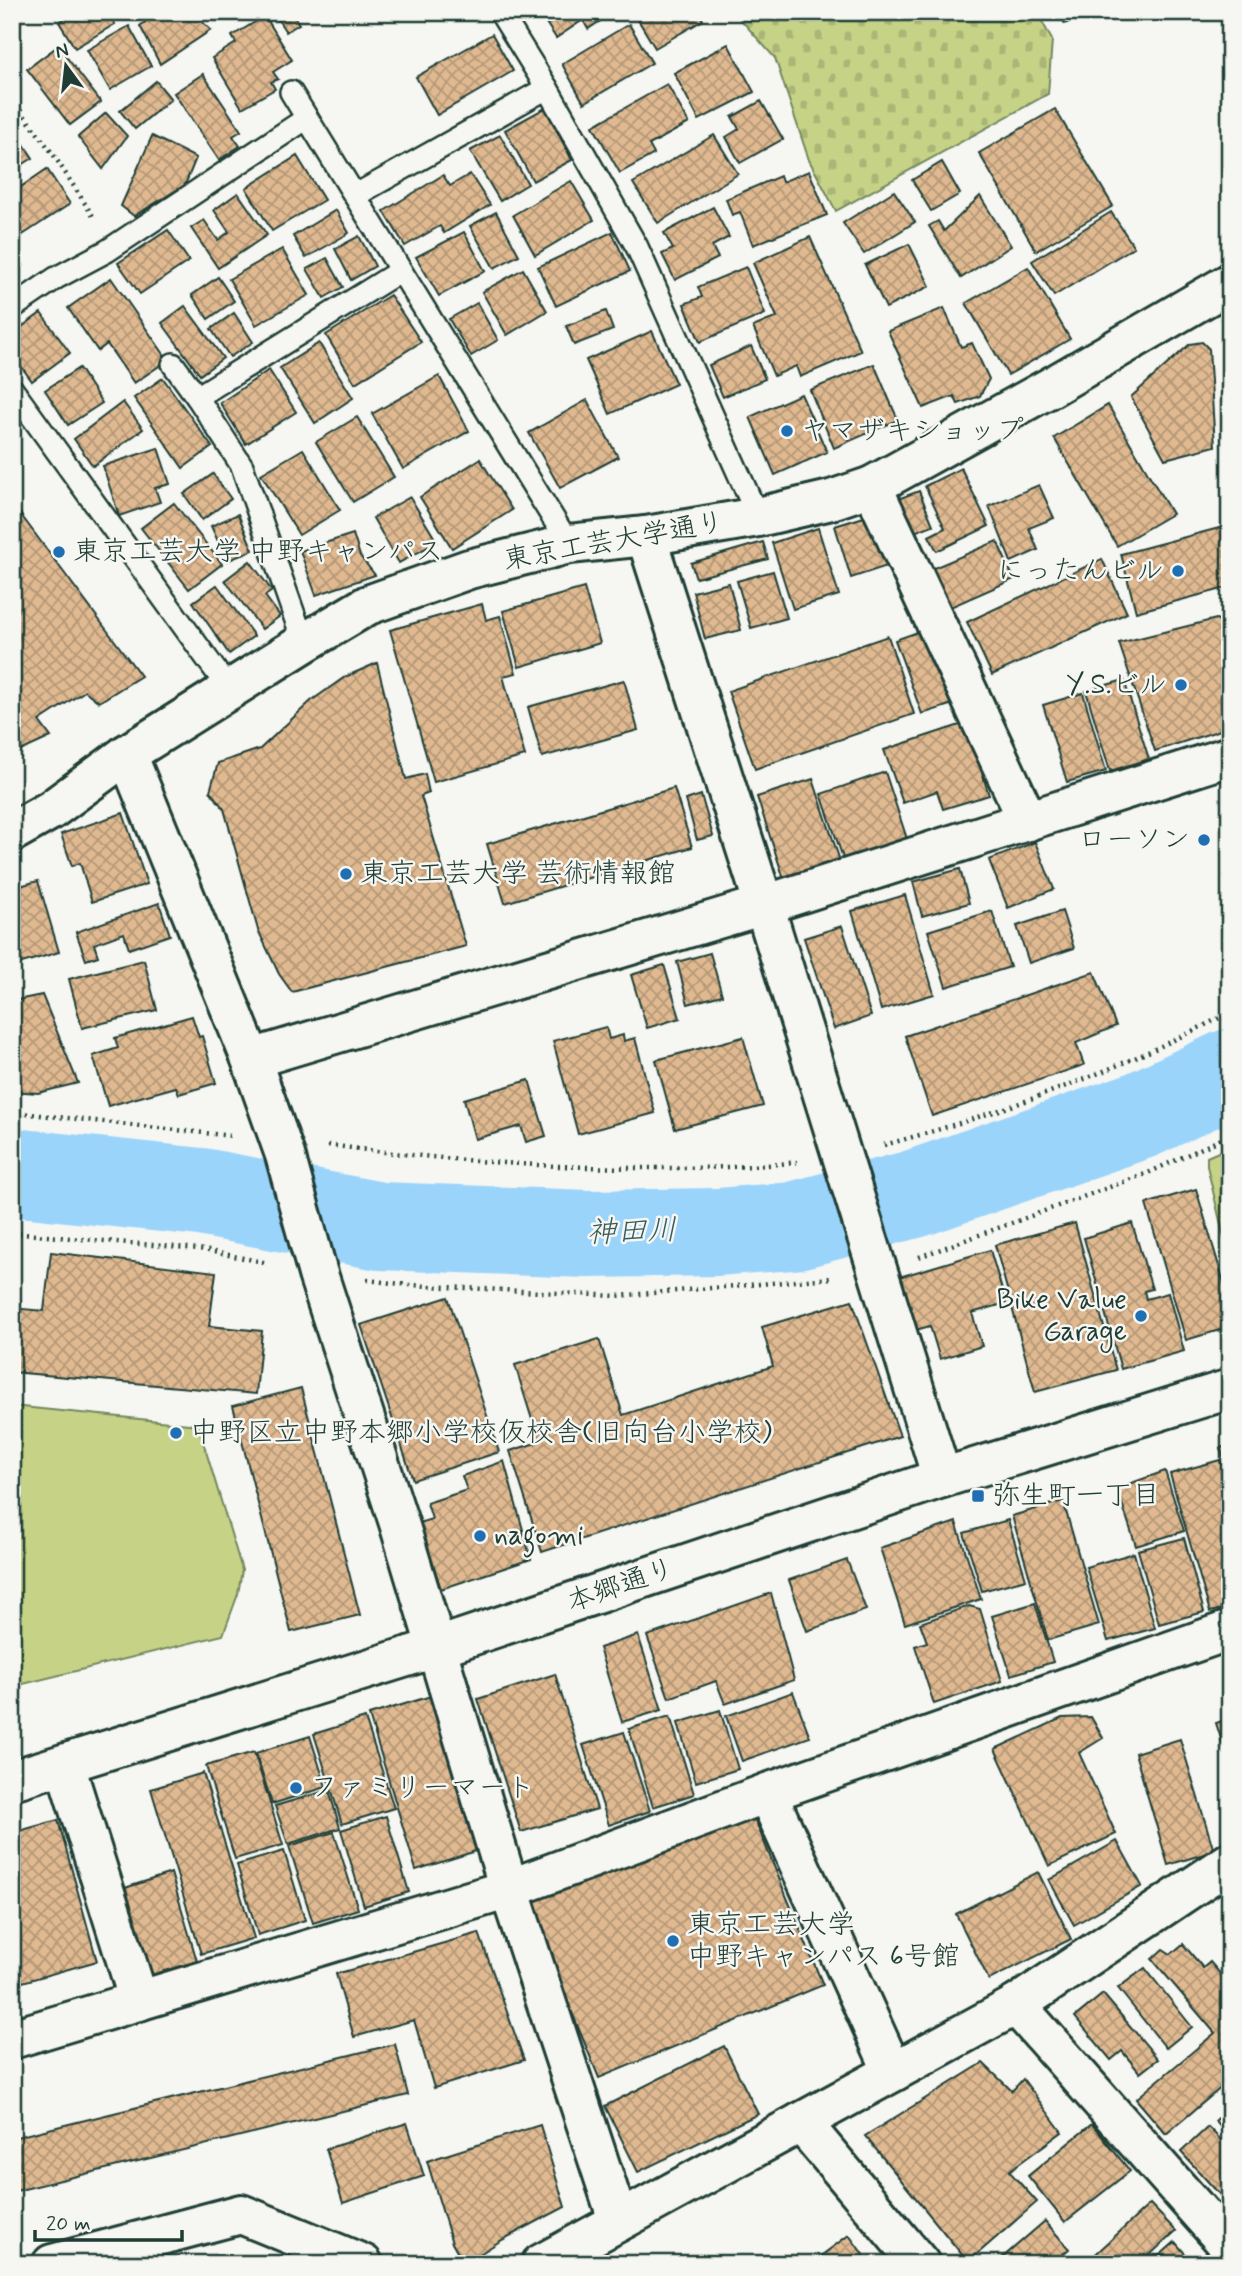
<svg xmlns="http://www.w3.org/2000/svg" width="1242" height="2276" font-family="Mynerve,'Klee One',sans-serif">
  <defs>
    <pattern id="cemetery-stones" width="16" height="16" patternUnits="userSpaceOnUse" patternTransform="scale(1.75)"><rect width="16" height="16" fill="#c6d387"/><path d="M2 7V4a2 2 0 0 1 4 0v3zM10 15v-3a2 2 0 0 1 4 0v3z" fill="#aab675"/></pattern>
    <pattern id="park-tufts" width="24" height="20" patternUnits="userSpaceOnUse" patternTransform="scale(1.75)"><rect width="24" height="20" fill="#c6d387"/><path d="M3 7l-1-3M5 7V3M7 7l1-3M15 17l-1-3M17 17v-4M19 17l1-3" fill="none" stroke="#aab675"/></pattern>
    <pattern id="building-cross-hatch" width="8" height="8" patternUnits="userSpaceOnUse" patternTransform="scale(1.75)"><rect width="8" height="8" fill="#e0b991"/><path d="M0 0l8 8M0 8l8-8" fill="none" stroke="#b59877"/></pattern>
  </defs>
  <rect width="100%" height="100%" fill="#f6f6f2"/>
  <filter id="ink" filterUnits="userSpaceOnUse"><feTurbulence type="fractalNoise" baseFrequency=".0143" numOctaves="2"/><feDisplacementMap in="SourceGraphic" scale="14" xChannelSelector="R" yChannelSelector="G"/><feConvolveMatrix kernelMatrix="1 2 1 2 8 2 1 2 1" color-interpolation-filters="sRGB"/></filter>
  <g filter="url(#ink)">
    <polygon fill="url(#cemetery-stones)" stroke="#72885e" stroke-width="2" points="734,12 1037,12 1052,40 1048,94 836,211 809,160 775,58"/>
    <polygon fill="url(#park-tufts)" stroke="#72885e" stroke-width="2" points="1230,1147 1230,1263 1207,1166 1207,1157"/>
    <polygon fill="#c6d387" stroke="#72885e" stroke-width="2" points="12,1406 198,1425 242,1570 238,1594 223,1635 19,1685 12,1683"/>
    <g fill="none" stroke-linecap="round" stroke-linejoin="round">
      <polyline stroke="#9bd4fb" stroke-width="88" points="12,1172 201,1192 380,1226 588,1234 717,1232 793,1226 914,1194 1141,1115 1230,1073"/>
    </g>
    <g fill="url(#building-cross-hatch)" stroke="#1f3d34" stroke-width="2">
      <polygon points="12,12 29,12 12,23"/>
      <polygon points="76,12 107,12 115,24 75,48 59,22"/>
      <polygon points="139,12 192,12 211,30 160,64 140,26 145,22"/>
      <polygon points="273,12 291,12 299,24 286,32"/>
      <polygon points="539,12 609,12 611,14 588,29 583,20 556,38"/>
      <polygon points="647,12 699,12 703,20 655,48 637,18"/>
      <polygon points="1058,12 1087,12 1065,24"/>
      <polygon points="265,16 292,60 273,72 278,79 271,82 275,89 242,108 212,58 236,43 232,36"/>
      <polygon points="629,24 652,63 584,103 562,64"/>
      <polygon points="129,26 151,66 110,90 87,50"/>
      <polygon points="492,34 513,71 437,115 416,77"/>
      <polygon points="728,44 754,92 699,120 674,73"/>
      <polygon points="58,46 101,102 70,125 27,69"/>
      <polygon points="203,74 241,131 233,136 240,146 219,160 174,93"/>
      <polygon points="156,81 171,99 135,129 120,111"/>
      <polygon points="667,84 689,123 649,145 654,154 620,173 593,126"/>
      <polygon points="761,101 783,139 740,163 726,137 739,129 732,117"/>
      <polygon points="545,108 572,160 533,181 505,130"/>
      <polygon points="1055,109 1113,206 1036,251 979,153"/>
      <polygon points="106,113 127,136 103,169 78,137"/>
      <polygon points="500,135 528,184 500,201 470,151"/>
      <polygon points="714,135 738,174 658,223 633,183"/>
      <polygon points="152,136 196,158 185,185 134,216 121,206"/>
      <polygon points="21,140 33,158 12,171 12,146"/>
      <polygon points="297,156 324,200 272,231 246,188"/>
      <polygon points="942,162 960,194 931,211 912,180"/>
      <polygon points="47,169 70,204 15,240 12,236 12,193"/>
      <polygon points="809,171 827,215 753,245 740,212 732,215 726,199 780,176 782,182"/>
      <polygon points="470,174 490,205 444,233 440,226 405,246 384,211 443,175 450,186"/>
      <polygon points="571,181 594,220 535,255 513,215"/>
      <polygon points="894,191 915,222 864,254 843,223"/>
      <polygon points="238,193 267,235 218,268 191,228 204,220 218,240 229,232 214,210"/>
      <polygon points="980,196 1011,246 961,278 929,226 938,221 944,231"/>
      <polygon points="713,207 729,237 712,246 718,258 675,280 662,254 673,249 664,233"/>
      <polygon points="336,210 349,233 306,258 293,236"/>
      <polygon points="496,212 519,255 494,268 470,226"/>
      <polygon points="1111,212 1134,247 1054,296 1032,261"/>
      <polygon points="168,230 189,261 140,294 118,263"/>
      <polygon points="464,232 485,271 439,296 416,257"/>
      <polygon points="612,232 630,271 556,306 538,267"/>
      <polygon points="359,236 375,266 351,280 335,249"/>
      <polygon points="810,237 861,351 800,377 796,366 774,376 753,327 777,317 753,263"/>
      <polygon points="909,244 930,286 886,308 865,265"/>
      <polygon points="282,249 309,295 256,325 229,279"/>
      <polygon points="12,250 23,265 12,273"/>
      <polygon points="327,258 343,287 324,298 307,269"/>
      <polygon points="746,267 765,314 700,342 684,304 702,297 698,287"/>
      <polygon points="1028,267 1070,339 1008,375 966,303"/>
      <polygon points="523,269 547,311 507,335 482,292"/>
      <polygon points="218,277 234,301 208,319 192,295"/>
      <polygon points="111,278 168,360 134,383 107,344 98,351 68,308"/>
      <polygon points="390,295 421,342 355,383 326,335"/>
      <polygon points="477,303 498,340 471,356 449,319"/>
      <polygon points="185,306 223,358 200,375 162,323"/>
      <polygon points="944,308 961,347 972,343 989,379 980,396 958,404 954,396 923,408 888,331"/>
      <polygon points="606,311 613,330 574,345 566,326"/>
      <polygon points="41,313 70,353 32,381 12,354 12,334"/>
      <polygon points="234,313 253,342 230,357 211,329"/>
      <polygon points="652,331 676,384 610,414 586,360"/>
      <polygon points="1202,342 1209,349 1215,446 1165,459 1131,397 1190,344"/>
      <polygon points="319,343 353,398 315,423 280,368"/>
      <polygon points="751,346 765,379 723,397 709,365"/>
      <polygon points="874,364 898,420 834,448 810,390"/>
      <polygon points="79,368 102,403 68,425 45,390"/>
      <polygon points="269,370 296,412 246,444 220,403"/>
      <polygon points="439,376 469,431 403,469 372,414"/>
      <polygon points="163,378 212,447 183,468 134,398"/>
      <polygon points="801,394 827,452 775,475 750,417"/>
      <polygon points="587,400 618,457 560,488 529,433"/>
      <polygon points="123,402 143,429 93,466 74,439"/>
      <polygon points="1108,405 1172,514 1117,546 1054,438"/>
      <polygon points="357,417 394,477 353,502 316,442"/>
      <polygon points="158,448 170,484 155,488 160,502 119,516 103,466"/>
      <polygon points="303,449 340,510 299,535 261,474"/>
      <polygon points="480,459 512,510 452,548 420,497"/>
      <polygon points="961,468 989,526 937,551 929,536 945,528 925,486"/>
      <polygon points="213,474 231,499 202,520 184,494"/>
      <polygon points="1039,485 1054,518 1029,528 1038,550 1011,562 989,506"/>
      <polygon points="919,491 933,525 909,534 895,500"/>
      <polygon points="410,497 437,542 399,563 373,518"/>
      <polygon points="12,503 141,676 99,702 85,691 39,721 51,737 12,755"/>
      <polygon points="174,503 222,564 189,589 141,528"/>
      <polygon points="238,514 253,550 227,561 211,526"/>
      <polygon points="864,517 887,566 851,578 835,526"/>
      <polygon points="1223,527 1230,554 1230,587 1136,612 1121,554"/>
      <polygon points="818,528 839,595 793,609 772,543"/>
      <polygon points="353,534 360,556 375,575 316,595 300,551"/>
      <polygon points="997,541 1014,579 946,609 929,570"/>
      <polygon points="763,542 768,559 696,578 691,563"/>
      <polygon points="1102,559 1127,613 992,675 967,622"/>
      <polygon points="250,561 272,591 265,596 280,616 262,629 225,580"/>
      <polygon points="773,571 787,618 751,628 737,581"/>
      <polygon points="729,583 741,630 705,639 693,592"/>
      <polygon points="217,585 254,636 229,654 193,602"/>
      <polygon points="584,588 600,643 519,667 503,611"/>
      <polygon points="482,604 486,620 500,616 516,673 503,676 525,756 434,782 390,630"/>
      <polygon points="1216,619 1230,626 1230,727 1155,751 1119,643"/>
      <polygon points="929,628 956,703 922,714 895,640"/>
      <polygon points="888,636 914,714 755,769 728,691"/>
      <polygon points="377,663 406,779 425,774 429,793 421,796 466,946 292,992 279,974 258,930 224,809 210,791 218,763 260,749 311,701 345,677"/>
      <polygon points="624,680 638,730 542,757 528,707"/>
      <polygon points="1124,680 1149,759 1110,771 1086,691"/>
      <polygon points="1083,693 1106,771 1067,782 1043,705"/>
      <polygon points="966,723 989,795 943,809 937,791 903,803 884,750"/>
      <polygon points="885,772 907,839 844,861 821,794"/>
      <polygon points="813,779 840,861 784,879 757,797"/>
      <polygon points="674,788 692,847 505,903 487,844"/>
      <polygon points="701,795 713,836 697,840 686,800"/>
      <polygon points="123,813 147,884 92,902 80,863 72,866 61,834"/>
      <polygon points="1035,842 1054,889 1008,908 989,860"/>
      <polygon points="960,869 969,903 922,916 913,882"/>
      <polygon points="38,881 59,952 12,966 12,888"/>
      <polygon points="905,895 934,994 881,1010 852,911"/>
      <polygon points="159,903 170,935 129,949 124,933 94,944 98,956 86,960 76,932"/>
      <polygon points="992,911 1010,967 946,987 928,931"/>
      <polygon points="1062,911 1074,948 1029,963 1017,926"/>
      <polygon points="842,926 871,1016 834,1029 804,938"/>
      <polygon points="710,953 722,995 688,1004 677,962"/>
      <polygon points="144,960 157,1010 82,1028 69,979"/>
      <polygon points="664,965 680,1018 647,1028 631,975"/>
      <polygon points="1094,972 1116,1026 1076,1043 1084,1065 932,1116 905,1036"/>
      <polygon points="42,995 78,1083 38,1093 12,1091 12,1001"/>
      <polygon points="192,1016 199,1037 202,1036 216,1083 179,1094 176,1087 108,1106 93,1056 118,1048 115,1038"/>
      <polygon points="606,1027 609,1039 623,1035 624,1041 635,1038 655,1113 578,1134 553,1041"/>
      <polygon points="743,1037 763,1106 675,1129 656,1060"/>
      <polygon points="529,1080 546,1136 526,1142 521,1126 475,1139 464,1099"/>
      <polygon points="1196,1189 1230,1303 1230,1327 1186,1340 1146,1204"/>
      <polygon points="1075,1223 1116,1370 1035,1392 995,1245"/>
      <polygon points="1132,1223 1152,1289 1144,1291 1146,1299 1168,1293 1184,1351 1121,1369 1084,1238"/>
      <polygon points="990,1250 1006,1303 972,1313 982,1346 940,1359 930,1326 912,1331 896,1278"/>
      <polygon points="51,1252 216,1272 209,1326 262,1331 256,1394 12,1372 12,1308 44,1311"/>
      <polygon points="448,1297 499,1452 413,1480 361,1325"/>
      <polygon points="852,1300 900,1436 542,1552 510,1451 539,1442 515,1365 599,1339 623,1415 773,1366 762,1327"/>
      <polygon points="301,1388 360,1615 291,1632 233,1406"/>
      <polygon points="1230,1445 1230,1476 1220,1448"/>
      <polygon points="1220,1460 1230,1495 1230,1607 1210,1612 1170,1474"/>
      <polygon points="504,1461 531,1559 441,1589 419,1523 432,1519 427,1503 467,1490 462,1476"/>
      <polygon points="1165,1471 1184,1531 1136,1546 1117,1488"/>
      <polygon points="1063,1501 1099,1625 1048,1640 1012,1516"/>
      <polygon points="1008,1520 1026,1579 982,1591 964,1533"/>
      <polygon points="956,1522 981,1599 905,1624 880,1548"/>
      <polygon points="1184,1538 1204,1612 1159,1624 1138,1550"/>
      <polygon points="1134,1553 1155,1628 1108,1641 1086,1567"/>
      <polygon points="847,1560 866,1610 807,1631 789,1580"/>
      <polygon points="771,1593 794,1680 725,1704 716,1681 669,1698 647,1636"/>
      <polygon points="1035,1603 1053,1662 1011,1675 992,1616"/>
      <polygon points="969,1606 980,1609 1002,1681 934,1704 915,1646 927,1642 920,1623"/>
      <polygon points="638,1635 662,1710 622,1722 599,1648"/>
      <polygon points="555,1674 597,1809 521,1832 478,1699"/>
      <polygon points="793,1692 810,1737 742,1761 726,1716"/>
      <polygon points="431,1696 479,1850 416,1870 369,1715"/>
      <polygon points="720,1710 738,1769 696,1782 678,1723"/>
      <polygon points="670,1716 694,1794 653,1807 629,1729"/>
      <polygon points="1091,1717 1103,1738 1079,1753 1116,1834 1049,1866 995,1749 1062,1718"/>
      <polygon points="365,1718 394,1808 342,1824 314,1734"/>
      <polygon points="1230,1718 1230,1766 1216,1723"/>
      <polygon points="624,1732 650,1811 609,1825 583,1745"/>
      <polygon points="310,1736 326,1787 272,1804 256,1753"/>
      <polygon points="1180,1739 1214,1851 1168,1865 1135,1753"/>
      <polygon points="254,1752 283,1845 235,1859 206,1766"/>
      <polygon points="203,1773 254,1938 201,1954 151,1789"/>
      <polygon points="329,1790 340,1828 288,1844 275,1806"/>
      <polygon points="748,1803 823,1985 599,2078 524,1896"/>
      <polygon points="386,1816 409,1892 364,1906 341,1830"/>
      <polygon points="58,1820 97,1961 12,1985 12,1833"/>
      <polygon points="334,1832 358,1909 313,1923 289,1846"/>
      <polygon points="1117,1841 1142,1886 1074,1925 1049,1880"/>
      <polygon points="284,1851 305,1920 258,1935 237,1865"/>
      <polygon points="1038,1872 1071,1939 989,1980 956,1914"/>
      <polygon points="171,1873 197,1961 152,1975 125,1888"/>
      <polygon points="479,1933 524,2060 434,2088 414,2020 354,2037 336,1974"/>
      <polygon points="1183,1944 1203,1968 1210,1962 1230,1985 1230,2080 1166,2134 1136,2099 1215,2033 1152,1959 1163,1949 1171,1954"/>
      <polygon points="1145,1968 1192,2027 1166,2048 1118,1988"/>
      <polygon points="1103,1994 1158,2059 1140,2073 1122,2051 1111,2060 1075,2017"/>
      <polygon points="395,2044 408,2095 12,2192 12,2138"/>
      <polygon points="724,2046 758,2114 638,2172 605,2106"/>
      <polygon points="983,2063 1012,2091 1023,2079 1062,2132 1009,2171 1037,2202 968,2262 865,2136"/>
      <polygon points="1230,2107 1230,2137 1215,2121"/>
      <polygon points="407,2123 424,2176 343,2203 326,2149"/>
      <polygon points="1092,2124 1130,2171 1065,2222 1028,2176"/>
      <polygon points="540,2125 565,2207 500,2241 464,2264 452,2243 427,2161"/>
      <polygon points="1208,2127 1230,2149 1230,2188 1221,2196 1181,2152"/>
      <polygon points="1150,2204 1176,2231 1140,2264 1086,2263"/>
      <polygon points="1045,2221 1069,2249 1051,2264 995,2264"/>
      <polygon points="849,2235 870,2264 810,2264"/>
      <polygon points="1175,2242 1194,2264 1150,2264"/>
    </g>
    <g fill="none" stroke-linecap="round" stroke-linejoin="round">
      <g stroke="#1f3d34" stroke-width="26">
        <g id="service">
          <polyline points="500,12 547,88 637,247 758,517"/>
          <polyline points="291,92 569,544"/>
          <polyline points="356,195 547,88"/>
          <polyline points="12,308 56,278 107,251 307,118"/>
          <polyline points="173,364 197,397"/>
          <polyline points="12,389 229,689"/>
          <polyline points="304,643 242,466 197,397 400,271"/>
        </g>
      </g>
      <g stroke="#1f3d34" stroke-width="44">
        <g id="minor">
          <polyline points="872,486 1028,821"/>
          <polyline points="646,536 764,905 1230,756"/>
          <polyline points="127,754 251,1059 285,1155 318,1274 399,1523 509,1889 618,2220"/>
          <polyline points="12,832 51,810 127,754 304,643 368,605 469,569 569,544 646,536 758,517 831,500 872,486 1051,387 1230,283"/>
          <polyline points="251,1059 764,905 942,1478"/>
          <polyline points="65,1765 139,2001"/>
          <polyline points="767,1793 893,2072"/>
          <polyline points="1016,2005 1230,2247"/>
          <polyline points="12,2039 509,1889 767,1793 1230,1630"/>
          <polyline points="801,2122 920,2264"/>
          <polyline points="52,2264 241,2214 363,2264"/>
          <polyline points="541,2264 1016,2005 1230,1862"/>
        </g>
      </g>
      <g stroke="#1f3d34" stroke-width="44">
        <polyline id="tertiary" points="12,1780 435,1648 942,1478 1230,1389"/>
      </g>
      <g stroke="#1f3d34" stroke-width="4.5" stroke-dasharray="2 5" stroke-linecap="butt">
        <polyline points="12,99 53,154 93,216"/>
        <polyline points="12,1112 232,1136"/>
        <path d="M328,1145c106,14 212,23 320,23 49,0 100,0 149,-6"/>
        <path d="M884,1145c81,-22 162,-49 239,-82 36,-15 71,-33 107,-50"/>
        <polyline points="12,1233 199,1249 268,1263"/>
        <polyline points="919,1257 1148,1173 1230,1135"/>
        <polyline points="367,1280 409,1285 616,1296 832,1278"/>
      </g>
      <use href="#service" stroke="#f6f6f2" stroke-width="21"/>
      <use href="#minor" stroke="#f6f6f2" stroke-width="38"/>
      <use href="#tertiary" stroke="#f6f6f2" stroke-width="38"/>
    </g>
  </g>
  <g fill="#1f6fb2" stroke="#f6f6f2" stroke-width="2.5">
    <circle cx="787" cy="431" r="7"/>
    <circle cx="59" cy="552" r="7"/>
    <circle cx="1178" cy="571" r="7"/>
    <circle cx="1181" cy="685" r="7"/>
    <circle cx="1204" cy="840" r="7"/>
    <circle cx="346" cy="874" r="7"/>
    <circle cx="1141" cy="1316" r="7"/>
    <circle cx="176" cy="1433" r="7"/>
    <rect x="971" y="1489" width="14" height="14" rx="3.5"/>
    <circle cx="480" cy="1536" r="7"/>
    <circle cx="296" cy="1788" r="7"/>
    <circle cx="673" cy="1941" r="7"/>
  </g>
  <g text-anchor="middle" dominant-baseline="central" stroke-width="5" stroke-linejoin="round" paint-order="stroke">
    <g font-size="28" fill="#1f3d34" stroke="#f6f6f2" text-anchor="start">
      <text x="801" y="431">ヤマザキショップ</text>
      <text x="73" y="552">東京工芸大学 中野キャンパス</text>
      <text x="1164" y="571" text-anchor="end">にったんビル</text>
      <text x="1167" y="685" text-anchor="end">Y.S.ビル</text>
      <text x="1190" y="840" text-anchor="end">ローソン</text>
      <text x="360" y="874">東京工芸大学 芸術情報館</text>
      <text x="1127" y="1300" text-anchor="end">Bike Value<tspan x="1127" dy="32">Garage</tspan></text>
      <text x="190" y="1433">中野区立中野本郷小学校仮校舎(旧向台小学校)</text>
      <text x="992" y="1496">弥生町一丁目</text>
      <text x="494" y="1536">nagomi</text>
      <text x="310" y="1788">ファミリーマート</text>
      <text x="687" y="1925">東京工芸大学<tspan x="687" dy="32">中野キャンパス 6号館</tspan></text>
    </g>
    <g font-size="28" fill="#1f3d34" stroke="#f6f6f2">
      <text transform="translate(614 542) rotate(-10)">東京工芸大学通り</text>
      <text transform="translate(621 1586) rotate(-19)">本郷通り</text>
    </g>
    <g font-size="30" font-style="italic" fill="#385b5c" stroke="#f6f6f2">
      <text transform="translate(632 1232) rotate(-2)">神田川</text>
    </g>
  </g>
  <rect width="1242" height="2276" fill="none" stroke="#f6f6f2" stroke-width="42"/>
  <rect x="21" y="21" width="1200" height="2234" fill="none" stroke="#1f3d34" stroke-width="2.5" filter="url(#ink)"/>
  <g transform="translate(66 66) rotate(345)" stroke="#f6f6f2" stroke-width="5" paint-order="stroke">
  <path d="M0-5L12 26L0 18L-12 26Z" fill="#1f3d34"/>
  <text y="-10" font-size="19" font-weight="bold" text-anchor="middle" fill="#1f3d34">N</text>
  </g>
  <path d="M35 2230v10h147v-10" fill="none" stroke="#1f3d34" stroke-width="3.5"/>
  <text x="46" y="2230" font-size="21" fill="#1f3d34" stroke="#f6f6f2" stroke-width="5" paint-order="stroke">20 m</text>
</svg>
